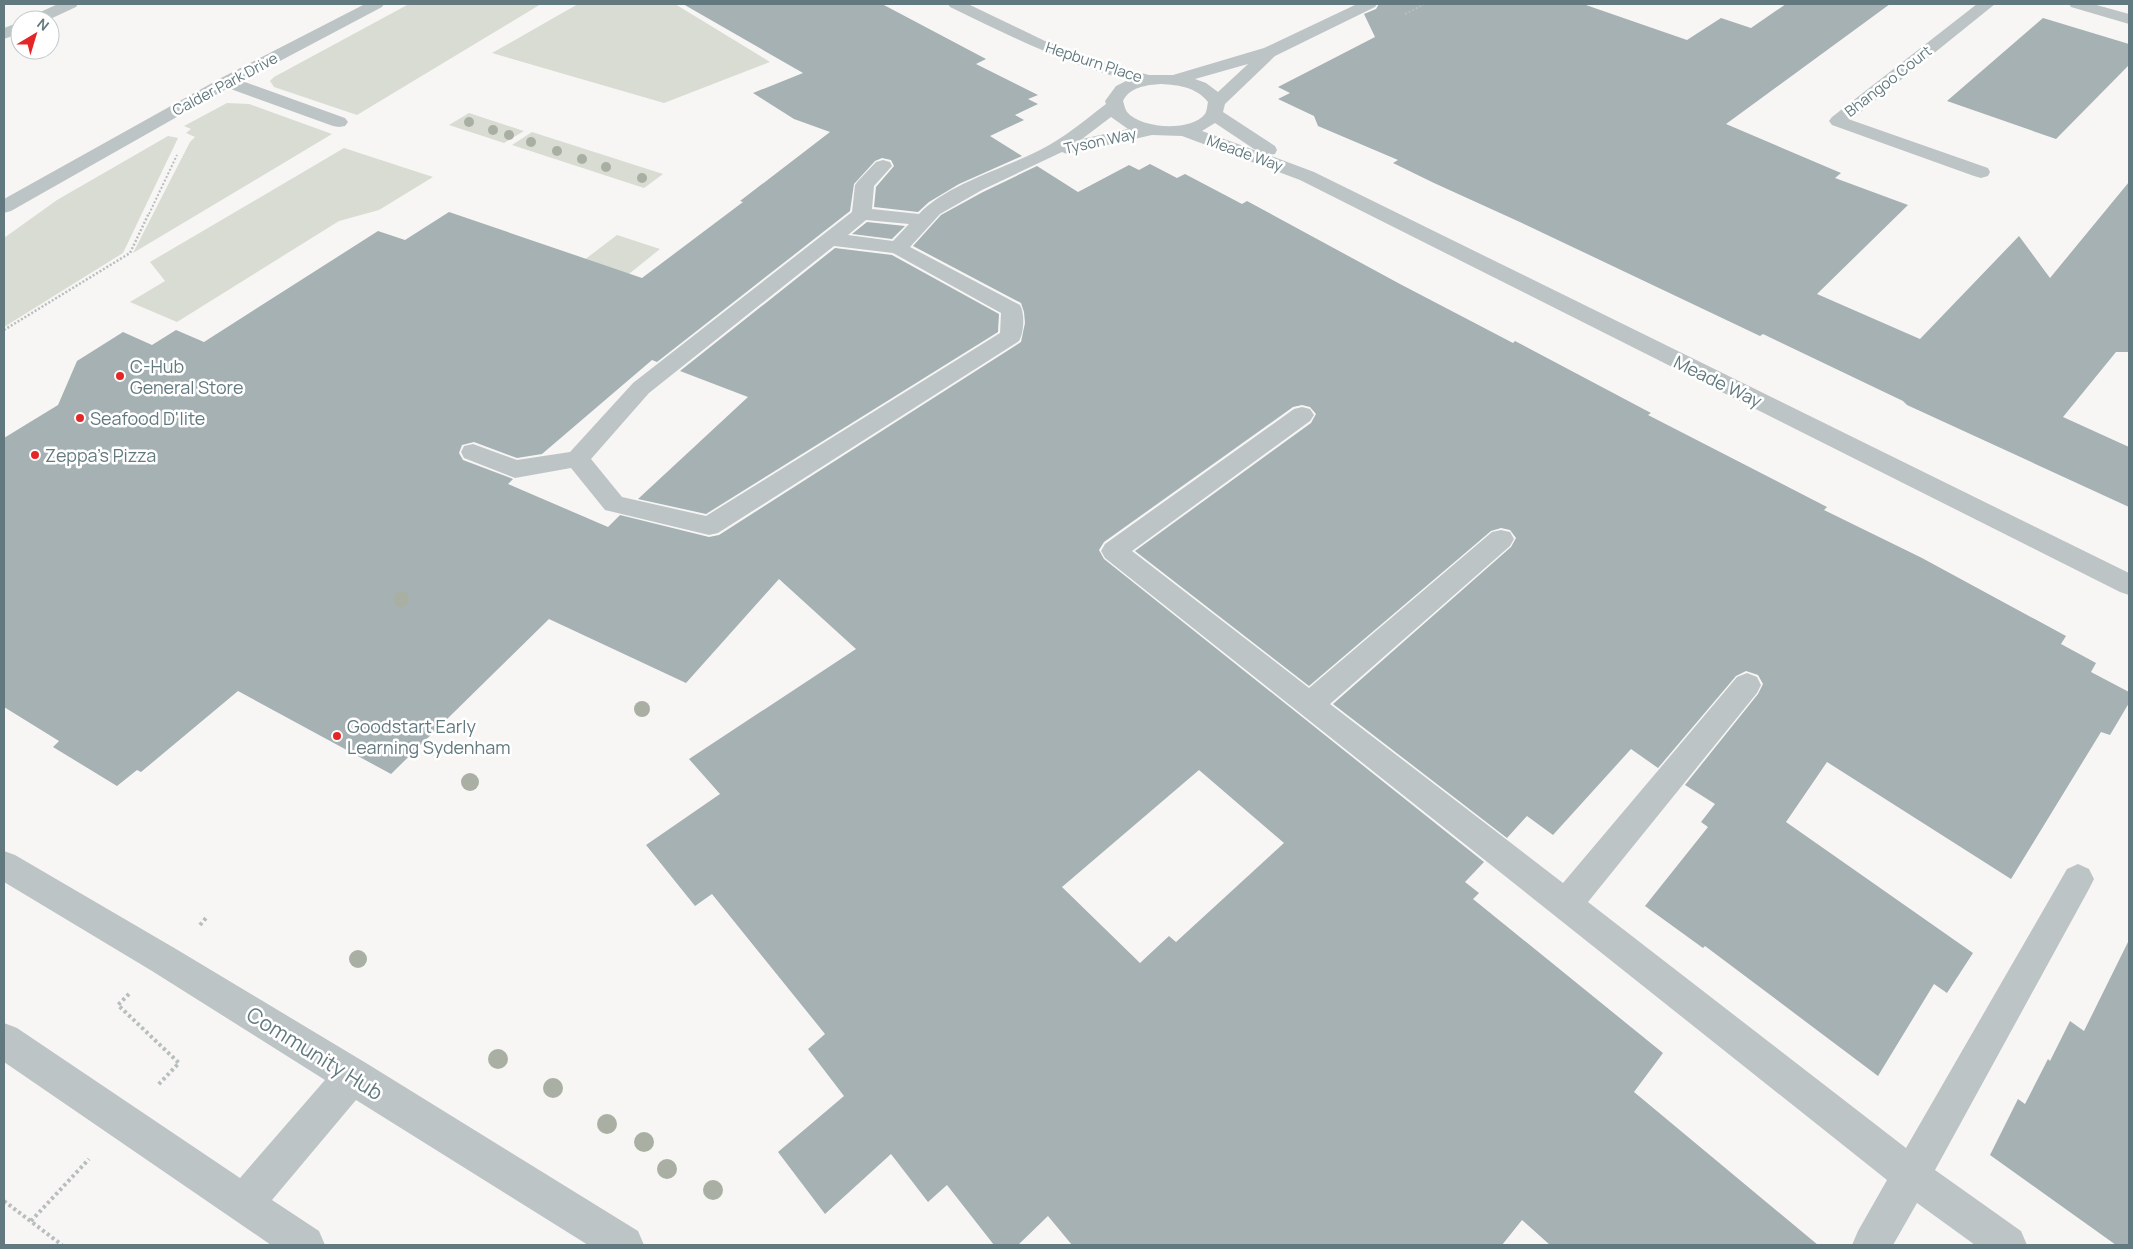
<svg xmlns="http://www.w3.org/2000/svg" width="2133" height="1249" font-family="Manrope,sans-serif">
  <rect width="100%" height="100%" fill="#f7f6f4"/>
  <g fill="#d8dcd3">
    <polygon points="409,4 541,4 357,115 274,87 270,81 274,77"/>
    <polygon points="578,4 675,4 770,62 664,103 492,53"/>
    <polygon points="227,103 249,104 332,134 133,253 190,142 195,137 186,133 191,129 184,126"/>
    <polygon points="469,113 524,131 504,143 449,125"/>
    <polygon points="532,132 663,174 644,188 512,145"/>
    <polygon points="168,136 178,138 123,253 4,327 4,238 57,200"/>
    <polygon points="344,148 433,177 379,210 339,221 177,322 130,302 165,281 150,262"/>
    <polygon points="617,235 660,249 599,298 554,283"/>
  </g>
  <g fill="#a5b1b3" fill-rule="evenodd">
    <path d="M683,4h199l104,55 -10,5 62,31 -10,4 10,5 -23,11 9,5 -34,16 32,20 -63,28 -30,18 -11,10 -44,-5 2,-20 18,-21 -3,-6 -9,-2 -7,3 -21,23 -4,27 -193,151 -5,-2 -110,94 -25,4 -43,-16 -12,3 -3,8 4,7 50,19 -5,5 100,43 12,-12 89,22 10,-2 302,-193 4,-19 -1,-11 -3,-9 -108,-57 28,-31 42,-23 54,-26 41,26 51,-27 10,5 11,-6 27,14 8,-4 57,30 5,-3 153,83 113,59 2,-2 136,72 -3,2 179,92 -3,3 98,48 144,78 -5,8 35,19 -5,9 38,20v11l-19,32 -9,-3 -90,147 -184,-117 -41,60 187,131 -26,40 -13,-9 -56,92 -173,-130 -2,2 -58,-42 63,-79 -7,-5 14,-18 -30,-19 73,-91 5,-10 -5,-9 -12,-4 -10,5 -78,92 -27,-19 -78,86 -26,-19 -20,22 -174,-134 178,-157 5,-9 -6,-8 -9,-2 -10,3 -182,155 -174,-135 176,-128 5,-9 -6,-7 -8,-2 -9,2 -189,135 -5,8 5,9 380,303 -19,20 14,11 -6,6 190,154 -29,39 184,153h-268l-28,-25 -20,25h-430l-24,-29 -30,29h-24l-47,-60 -19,17 -37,-48 -66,60 -47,-62 66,-56 -36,-47 17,-15 -113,-140 -17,12 -49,-61 74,-51 -31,-35 167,-110 -77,-70 -93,104 -137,-64 -158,155 -153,-83 -97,81 -4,-2 -20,16 -64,-39 6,-6 -55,-34v-269l54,-33 19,-44 46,-29 29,13 24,-15 28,12 174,-111 27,9 44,-28 193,66 101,-76 -3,-1 90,-69 -36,-13 -41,-26 50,-20zM1199,770l85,73 -108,99 -7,-6 -29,27 -78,-76z"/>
    <polygon points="1379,4 1583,4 1687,40 1721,18 1751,28 1786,4 1890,4 1726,124 1841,173 1835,178 1908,205 1817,294 1920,339 2019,236 2050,278 2129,182 2129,352 2116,352 2063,417 2129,447 2129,507 1907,405 1903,401 1763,334 1760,336 1522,223 1434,183 1393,163 1398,160 1318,126 1314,116 1278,99 1290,93 1278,87 1375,37 1364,14 1376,9"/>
    <polygon points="2043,18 2129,44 2129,65 2056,139 1947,101"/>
    <polygon points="867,222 905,226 892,239 852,234"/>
    <polygon points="835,248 892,255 999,314 998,332 706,514 638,499 748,397 680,371"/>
    <polygon points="2129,940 2129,1245 2116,1245 1990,1155 2018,1099 2025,1104 2048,1059 2050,1061 2070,1021 2084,1031"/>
  </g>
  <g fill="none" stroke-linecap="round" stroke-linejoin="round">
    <g stroke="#b8bdbe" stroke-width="2" stroke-dasharray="2 2" stroke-linecap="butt">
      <polyline points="1405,14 1425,4"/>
      <polyline points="149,214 177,155"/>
    </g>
    <polyline stroke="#b8bdbe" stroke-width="2.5" stroke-dasharray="2 2" stroke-linecap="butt" points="4,330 130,253 149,213"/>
    <g stroke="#b8bdbe" stroke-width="4" stroke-dasharray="3 3" stroke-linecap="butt">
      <polyline points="200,925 206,918"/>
      <polyline points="129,994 118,1005 179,1063 158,1085"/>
      <polyline points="4,1201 62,1245"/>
      <polyline points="31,1221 89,1159"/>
    </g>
    <g fill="#bdc4c6" fill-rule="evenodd">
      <polygon points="58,4 78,4 76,7 48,20 27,20 29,17"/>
      <polygon points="365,4 384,4 382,7 242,81 345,118 348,122 345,126 339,127 333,126 228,88 11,211 4,213 4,199 221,78"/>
      <path d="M948,4h20l77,37 66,24 38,10h24l91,-27 93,-44h20l-2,3 -100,49 -50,48 -2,8 52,34 2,4 -2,4 -6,1 45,17 815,401v22l-9,-3 -820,-412 -118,-44 -30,-1 -85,19 -5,-2 -80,38 -42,24 -30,33 110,58c5,8 4,28 -1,36l-301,192 -9,2 -104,-25 -34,-42 -56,10 -51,-20 -3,-6 3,-6 9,-2 44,16 53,-8 63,-69 219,-171 3,-27 3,-4 18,-19 7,-2 7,2 2,4 -18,20 -2,23 47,5c26,-29 86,-46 121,-64 24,-12 45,-30 66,-46l-1,-3 11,-15 12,-6c-63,-16 -120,-45 -178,-73zM1248,64l-30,28 -12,-9 -11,-4zM1161,84c18,1 35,3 47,18 -1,4 -1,9 -3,12 -14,18 -64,15 -78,-2 -2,-3 -3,-8 -4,-11 7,-14 23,-16 38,-17zM1111,117l17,12 -46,10zM1215,123l42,28 -55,-20zM866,220l43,4 -16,17 -45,-6zM834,246l59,7 108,60 -1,20 -294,183 -84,-19 -31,-38 58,-66z"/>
      <polygon points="1977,4 1995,4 1851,120 1988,168 1990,172 1988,176 1981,178 1974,176 1832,125 1829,121 1832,117"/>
      <polygon points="2069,4 2093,4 2129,14 2129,24 2071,7"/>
      <polygon points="20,22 20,33 4,39 4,28"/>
      <polygon points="1302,407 1310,409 1314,415 1310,421 1132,551 1309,688 1492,532 1501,530 1510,532 1514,539 1510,546 1330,704 1563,883 1737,677 1747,673 1757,677 1761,685 1757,693 1588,902 1906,1148 2067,869 2078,864 2089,869 2094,879 2089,889 1935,1170 2021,1231 2027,1245 1975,1245 1917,1203 1893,1245 1852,1245 1858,1231 1887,1180 1105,558 1101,551 1105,544 1294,409"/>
      <polygon points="4,851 15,855 176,949 366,1063 638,1231 644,1245 588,1245 356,1100 272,1200 319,1231 325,1245 271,1245 4,1062 4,1023 17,1028 240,1178 325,1080 152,971 4,882"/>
    </g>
  </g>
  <g fill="#a9b0a3">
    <circle cx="469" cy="122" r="5"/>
    <circle cx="493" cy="130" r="5"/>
    <circle cx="509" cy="135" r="5"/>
    <circle cx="531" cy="142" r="5"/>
    <circle cx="557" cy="151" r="5"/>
    <circle cx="582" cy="159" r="5"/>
    <circle cx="606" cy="167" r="5"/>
    <circle cx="642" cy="178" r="5"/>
    <circle cx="401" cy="599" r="8"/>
    <circle cx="642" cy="709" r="8"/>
    <circle cx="470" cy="782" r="9"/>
    <circle cx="358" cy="959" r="9"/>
    <circle cx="498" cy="1059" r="10"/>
    <circle cx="553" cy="1088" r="10"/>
    <circle cx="607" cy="1124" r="10"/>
    <circle cx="644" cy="1142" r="10"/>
    <circle cx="667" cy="1169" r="10"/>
    <circle cx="713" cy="1190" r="10"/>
  </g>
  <g fill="#e52627" stroke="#fff" stroke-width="2">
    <circle cx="120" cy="376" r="5"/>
    <circle cx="80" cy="418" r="5"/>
    <circle cx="35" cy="455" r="5"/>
    <circle cx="337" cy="736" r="5"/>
  </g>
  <g text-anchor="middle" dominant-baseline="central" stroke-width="5" stroke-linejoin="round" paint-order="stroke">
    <g font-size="15" fill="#627a7f" stroke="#fff">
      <text transform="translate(1094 62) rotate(18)">Hepburn Place</text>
      <text transform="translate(1888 81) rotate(-38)">Bhangoo Court</text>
      <text transform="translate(225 84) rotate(-28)">Calder Park Drive</text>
      <text transform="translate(1100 141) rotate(-12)">Tyson Way</text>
      <text transform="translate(1245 153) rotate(20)">Meade Way</text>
    </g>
    <g font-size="18" fill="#627a7f" stroke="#fff" text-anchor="start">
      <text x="130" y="366">C-Hub<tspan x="130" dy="21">General Store</tspan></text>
      <text x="90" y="418">Seafood D'lite</text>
      <text x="45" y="455">Zeppa's Pizza</text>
      <text x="347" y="726">Goodstart Early<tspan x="347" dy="21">Learning Sydenham</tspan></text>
    </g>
    <g font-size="18" fill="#627a7f" stroke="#fff">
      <text transform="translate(1718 381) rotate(26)">Meade Way</text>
    </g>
    <g font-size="21" fill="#627a7f" stroke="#fff">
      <text transform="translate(315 1053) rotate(32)">Community Hub</text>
    </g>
  </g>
  <rect width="2133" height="1249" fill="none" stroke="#627a7f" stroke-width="10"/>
  <g transform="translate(35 35) rotate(38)"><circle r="24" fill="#ffffff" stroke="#c0cacc"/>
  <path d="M0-4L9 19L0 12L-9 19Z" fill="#e52627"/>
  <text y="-8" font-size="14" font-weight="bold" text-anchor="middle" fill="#627a7f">N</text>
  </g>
</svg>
